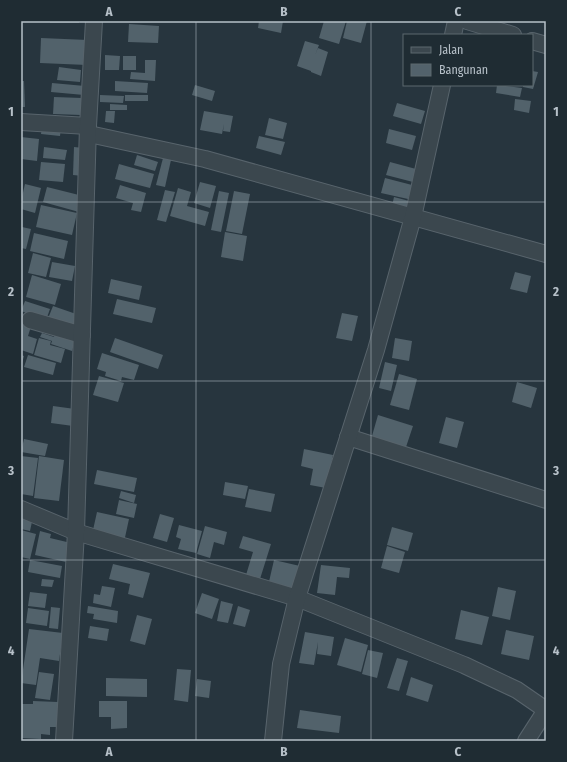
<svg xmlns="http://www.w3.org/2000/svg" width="567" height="762" font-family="'Fira Sans Condensed',sans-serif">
  <rect width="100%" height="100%" fill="#27353e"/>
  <g fill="#52626b">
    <rect x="50" y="21" width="29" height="2"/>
    <polygon points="259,21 283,21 281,33 258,28"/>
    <polygon points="324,21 346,21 339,44 319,38"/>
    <polygon points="347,21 367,21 361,43 343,38"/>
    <polygon points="129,24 159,26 158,43 128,42"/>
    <polygon points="41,38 88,40 87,65 40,63"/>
    <polygon points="305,41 319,45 315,55 318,48 328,52 321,76 311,72 311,71 297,66"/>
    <polygon points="105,55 120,56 119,70 105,70"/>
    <rect x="123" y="56" width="13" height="14"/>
    <polygon points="145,60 156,60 155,81 130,79 131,72 145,73"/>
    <polygon points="59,67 81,70 80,82 57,80"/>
    <polygon points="532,71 538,72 533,89 523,87 523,85 532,85"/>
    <polygon points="21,81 24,81 25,107 21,107"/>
    <polygon points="115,81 148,83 147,93 115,91"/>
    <polygon points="52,83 85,86 84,95 51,92"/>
    <polygon points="195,85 215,91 212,101 192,95"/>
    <polygon points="497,85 522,88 520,97 496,93"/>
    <polygon points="100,95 124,96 123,103 100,102"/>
    <rect x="125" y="95" width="23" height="6"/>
    <polygon points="54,97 82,98 81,115 53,114"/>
    <polygon points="515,99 531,101 529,113 514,110"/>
    <polygon points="397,103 425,111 421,124 393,116"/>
    <polygon points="110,104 127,105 127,110 110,110"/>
    <polygon points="106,111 115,111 114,123 105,122"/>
    <polygon points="204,111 233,116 230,132 223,131 224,124 222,134 200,130"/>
    <polygon points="269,118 287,123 283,139 265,135"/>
    <polygon points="42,125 61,127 60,136 41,134"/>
    <polygon points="389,129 416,136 412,150 386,143"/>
    <polygon points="259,136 285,142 281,155 256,148"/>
    <polygon points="21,137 39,139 37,161 21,159"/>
    <polygon points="44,147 67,150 65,160 43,158"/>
    <polygon points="74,147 84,148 83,176 73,175"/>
    <polygon points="137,155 158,162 155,171 134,165"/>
    <polygon points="163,158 171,160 165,187 156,185"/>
    <polygon points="41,162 65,164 63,182 39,180"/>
    <polygon points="390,162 416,169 413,182 386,175"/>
    <polygon points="119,164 154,174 150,188 115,179"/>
    <polygon points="385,178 412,185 408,199 381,193"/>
    <polygon points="200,182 216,186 210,208 194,203"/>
    <polygon points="25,184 41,188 35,213 21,209 21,201"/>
    <polygon points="120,185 146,193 141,212 131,210 133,203 116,198"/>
    <polygon points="47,187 83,196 79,212 43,202"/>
    <polygon points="178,188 191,192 187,206 209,212 205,226 170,216"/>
    <polygon points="165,190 175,192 166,222 157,220"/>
    <polygon points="219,191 229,193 221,232 211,230"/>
    <polygon points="234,191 250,194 242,234 226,231"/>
    <polygon points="394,197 413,202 411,210 392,206"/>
    <polygon points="41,205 77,213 72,235 36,227"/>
    <polygon points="22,227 31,229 26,249 21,248"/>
    <polygon points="225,232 247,236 243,261 221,257"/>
    <polygon points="34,233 68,241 64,259 30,251"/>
    <polygon points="33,253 51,258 46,277 28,273"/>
    <polygon points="52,262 75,266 72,281 49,277"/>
    <polygon points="515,272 531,276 527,293 510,289"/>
    <polygon points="32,275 61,284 55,305 26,297"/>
    <polygon points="111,279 142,286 139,300 108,293"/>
    <polygon points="117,299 156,308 152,323 113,314"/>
    <polygon points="25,301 50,309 46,320 21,311"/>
    <polygon points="53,306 79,315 74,330 47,321"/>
    <polygon points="342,313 358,316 352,341 336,338"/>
    <polygon points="21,319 32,323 28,336 37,339 33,354 21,350"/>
    <polygon points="56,330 76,337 72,351 51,344 52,341 40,337 42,333 54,337"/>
    <polygon points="39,338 51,341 50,345 65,349 61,363 34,355"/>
    <polygon points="115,338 163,355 158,369 110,352"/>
    <polygon points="395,338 412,341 409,361 392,358"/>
    <polygon points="102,353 139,365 134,380 122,377 121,381 105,376 106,372 97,369"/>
    <polygon points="21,355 24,356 21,367"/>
    <polygon points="28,355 56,363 53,375 24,367"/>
    <polygon points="385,362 397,365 391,391 379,388"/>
    <polygon points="399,374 417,379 409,410 390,405"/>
    <polygon points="99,376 124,383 118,402 93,395"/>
    <polygon points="517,382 537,388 531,408 512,402"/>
    <polygon points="53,406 75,409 73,426 51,423"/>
    <polygon points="378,415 413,426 406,447 372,436"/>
    <polygon points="446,417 464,422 457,448 439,443"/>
    <polygon points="24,439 48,444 45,456 21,452"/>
    <polygon points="304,449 333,455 326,488 310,485 313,469 301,466"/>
    <polygon points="21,456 38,458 33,496 21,494 22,481 21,481"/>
    <polygon points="39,456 64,460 59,501 34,498"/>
    <polygon points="97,470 137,478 134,492 94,484"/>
    <polygon points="225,482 248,486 245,499 223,495"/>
    <polygon points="249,489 275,494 271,512 245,507"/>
    <polygon points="121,491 136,495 134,503 119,498"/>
    <polygon points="119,500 137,504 134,518 116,514"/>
    <polygon points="97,512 129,519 124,542 112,540 113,535 93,530"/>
    <polygon points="160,514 174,518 167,542 153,538"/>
    <polygon points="21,515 33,517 30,531 21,529"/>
    <polygon points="179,525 202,531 196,553 178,549 181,539 176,537"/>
    <polygon points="205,526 227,532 224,545 214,542 210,558 197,554"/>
    <polygon points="392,527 413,533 408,551 387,545"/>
    <polygon points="21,530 36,534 30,559 21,557"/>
    <polygon points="40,531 51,534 50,538 71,543 66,562 35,555"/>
    <polygon points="243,536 271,544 260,579 246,575 253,552 239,548"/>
    <polygon points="387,546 405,552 399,573 381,568"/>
    <polygon points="30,560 62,566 60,578 28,572"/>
    <polygon points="274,560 300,566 294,592 268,586"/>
    <polygon points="113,564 150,573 143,598 128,594 130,584 109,579"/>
    <polygon points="321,565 350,568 349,578 337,577 335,595 317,593"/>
    <polygon points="42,579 54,580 52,587 41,586"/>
    <polygon points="102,586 115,588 111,607 93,603 94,594 100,595"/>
    <polygon points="498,587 516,591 510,620 492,616"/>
    <polygon points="30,592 47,594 45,608 28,606"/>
    <polygon points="202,593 219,599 212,619 195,613"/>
    <polygon points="221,601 233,604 228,623 217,621"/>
    <polygon points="88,606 118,611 117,623 93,619 94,614 87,613"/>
    <polygon points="238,606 250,610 245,627 233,624"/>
    <polygon points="51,607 60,608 58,629 49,628"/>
    <polygon points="28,608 49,611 47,626 26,623"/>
    <polygon points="461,610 489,617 482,645 455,639"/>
    <polygon points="137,615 152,619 145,645 130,641"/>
    <polygon points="90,626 109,629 107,641 88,638"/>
    <polygon points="29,629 63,633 59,661 40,658 36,685 21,683"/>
    <polygon points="506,630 534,636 529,660 501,654"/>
    <polygon points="305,632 334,637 331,656 317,654 318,642 314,665 299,663"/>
    <polygon points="345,638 368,645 361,672 337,665"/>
    <polygon points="368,650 383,653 377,678 362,674"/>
    <polygon points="397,658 408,661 399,691 387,688"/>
    <polygon points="177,669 191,670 188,702 174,700"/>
    <polygon points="39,672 54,674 50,700 35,698"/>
    <polygon points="411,677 433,685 428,702 406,695"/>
    <polygon points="106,678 147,679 147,697 106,696"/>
    <polygon points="197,679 211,681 209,698 195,696"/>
    <polygon points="33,701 58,702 57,727 50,727 50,735 41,734 41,739 21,738 21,704 33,704"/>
    <polygon points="99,701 127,701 127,728 111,729 111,717 99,717"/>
    <polygon points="300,710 341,716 339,733 297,728"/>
  </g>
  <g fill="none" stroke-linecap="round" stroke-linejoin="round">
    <g stroke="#58646c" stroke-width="18">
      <g id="minor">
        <polyline points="467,21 513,35"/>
        <polyline points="453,35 456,21"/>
        <polyline points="532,41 546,45"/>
        <polyline points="21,122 88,126"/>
        <polyline points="89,134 205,159 546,254"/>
        <polyline points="30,320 82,335"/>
        <polyline points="348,437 546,500"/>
        <polyline points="21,509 76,532 297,598 464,665 517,690 546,710"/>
        <polyline points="64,741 76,532 88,126 94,21"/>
        <polyline points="273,741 281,664 297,598 376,350 413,217 442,85"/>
        <polyline points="526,741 546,710"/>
      </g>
    </g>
    <use href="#minor" stroke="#3b474e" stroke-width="16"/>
  </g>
  <path fill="none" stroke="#b7c1c9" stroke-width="1" stroke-opacity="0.55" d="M196,21v720M371,21v720M21,202h525M21,381h525M21,560h525"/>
  <rect width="567" height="762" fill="none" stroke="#1f2c33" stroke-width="44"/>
  <rect x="403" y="34" width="130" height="52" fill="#1f2c33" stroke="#5c686f"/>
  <rect x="411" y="47" width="20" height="6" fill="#3b474e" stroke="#5c686f"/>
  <text x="439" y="54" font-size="12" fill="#b7c1c9">Jalan</text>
  <rect x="411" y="64" width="20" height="12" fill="#52626b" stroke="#5c686f"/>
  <text x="439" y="74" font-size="12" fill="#b7c1c9">Bangunan</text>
  <rect x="22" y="22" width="523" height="718" fill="none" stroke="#b7c1c9" stroke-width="1.5"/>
  <g font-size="13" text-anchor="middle" font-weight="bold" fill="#b7c1c9">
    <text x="109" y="16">A</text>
    <text x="284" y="16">B</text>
    <text x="458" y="16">C</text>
    <text x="11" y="116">1</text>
    <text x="556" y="116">1</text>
    <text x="11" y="296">2</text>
    <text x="556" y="296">2</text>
    <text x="11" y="475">3</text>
    <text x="556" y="475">3</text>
    <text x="11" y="655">4</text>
    <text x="556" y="655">4</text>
    <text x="109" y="756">A</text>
    <text x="284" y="756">B</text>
    <text x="458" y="756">C</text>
  </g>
</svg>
